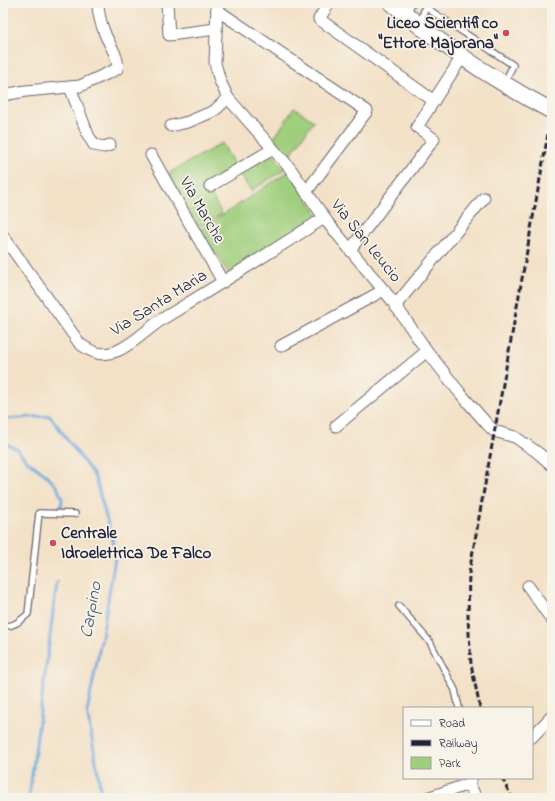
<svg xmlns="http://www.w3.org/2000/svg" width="555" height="801" font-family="'Indie Flower',sans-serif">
  <rect width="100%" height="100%" fill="#f7f3e8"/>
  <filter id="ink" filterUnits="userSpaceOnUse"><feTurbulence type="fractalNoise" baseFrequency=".025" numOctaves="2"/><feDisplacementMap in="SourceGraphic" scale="8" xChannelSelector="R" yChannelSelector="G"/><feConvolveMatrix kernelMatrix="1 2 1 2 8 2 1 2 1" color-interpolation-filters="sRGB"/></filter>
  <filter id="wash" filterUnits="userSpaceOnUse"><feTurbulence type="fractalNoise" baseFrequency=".012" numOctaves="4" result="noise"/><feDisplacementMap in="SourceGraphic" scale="16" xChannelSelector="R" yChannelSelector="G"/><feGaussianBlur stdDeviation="0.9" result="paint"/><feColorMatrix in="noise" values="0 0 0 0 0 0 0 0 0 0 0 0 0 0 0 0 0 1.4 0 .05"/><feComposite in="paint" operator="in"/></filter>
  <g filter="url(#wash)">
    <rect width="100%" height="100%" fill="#f3e1c7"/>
    <g fill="#9fce7c" stroke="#60785c">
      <polygon points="294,108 314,121 289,157 274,138"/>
      <polygon points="222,143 235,166 205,183 222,214 198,227 167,174"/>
      <polygon points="273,153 284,170 251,191 238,172"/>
      <polygon points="289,171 320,217 231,277 200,230"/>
    </g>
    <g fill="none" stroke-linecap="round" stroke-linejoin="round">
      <g stroke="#70a8df" stroke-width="3">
        <polyline points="3,419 50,416 95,477 116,552 102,636 87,712 97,766 101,793 104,798"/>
        <polyline points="3,442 17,449 26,460 46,475 57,487 62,498 61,510"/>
        <polyline points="29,798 57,582"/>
      </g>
    </g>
  </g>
  <g filter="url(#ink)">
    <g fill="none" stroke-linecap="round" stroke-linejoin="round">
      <g stroke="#6b656c" stroke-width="8">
        <g id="lane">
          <polyline points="407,14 412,3"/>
          <polyline points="420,24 425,7 513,65 505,82"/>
          <polyline points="399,606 430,642 455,690 459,708"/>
          <path d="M3,625c10,3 18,-5 25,-11l11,-101 36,1"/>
        </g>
      </g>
      <g stroke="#6b656c" stroke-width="13">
        <g id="street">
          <polyline points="167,3 169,35 216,29"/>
          <polyline points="217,3 215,63 220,81 228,98 289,167 328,223 391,299 427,351 460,393 487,424 494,431 515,437 537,452 552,465"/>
          <polyline points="329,3 319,19 434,101"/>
          <polyline points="217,10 367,111 306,192"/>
          <polyline points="70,87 88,135 94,145 104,147 110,145"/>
          <path d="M3,95l23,-4 54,-5 37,-17c3,-11 -8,-25 -12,-35 -4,-10 -7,-21 -7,-31"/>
          <polyline points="171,126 188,122 214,111 228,98"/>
          <polyline points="151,155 223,282"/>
          <polyline points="210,186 273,149"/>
          <path d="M3,236l77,108c13,9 22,13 37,7 18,-8 31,-23 47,-33 54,-33 107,-66 160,-100"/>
          <polyline points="350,250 434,139 417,127 462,57"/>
          <polyline points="395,306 484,198"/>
          <polyline points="281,346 384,290"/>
          <polyline points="336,426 427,351"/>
          <polyline points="528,586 552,620"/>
          <polyline points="532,737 552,716"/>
          <polyline points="471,779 469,784 476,798"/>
          <polyline points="427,798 469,784"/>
        </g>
      </g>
      <g stroke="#6b656c" stroke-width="18">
        <path id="secondary" d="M392,3c49,42 103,78 160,108"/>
      </g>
      <use href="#lane" stroke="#fff" stroke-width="5.5"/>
      <use href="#street" stroke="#fff" stroke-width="11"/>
      <use href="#secondary" stroke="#fff" stroke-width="16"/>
      <g stroke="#22223b" stroke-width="3" stroke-dasharray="6 3" stroke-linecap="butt">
        <polyline points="480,708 471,664 468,618 469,573 552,112"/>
        <polyline points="502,778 512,798"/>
      </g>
    </g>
  </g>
  <g fill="#d1495b" stroke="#f7f3e8" stroke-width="1.5">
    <circle cx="506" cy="33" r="4"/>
    <circle cx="53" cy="543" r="4"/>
  </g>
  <g text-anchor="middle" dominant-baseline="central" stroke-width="3.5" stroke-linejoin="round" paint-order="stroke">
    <g font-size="17" font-weight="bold" fill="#22223b" stroke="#f7f3e8" text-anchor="end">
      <text x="498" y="23">Liceo Scientifico<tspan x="498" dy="20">"Ettore Majorana"</tspan></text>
      <text x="61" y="533" text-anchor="start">Centrale<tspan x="61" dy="20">Idroelettrica De Falco</tspan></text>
    </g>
    <g font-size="17" fill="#22223b" stroke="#f7f3e8">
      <text transform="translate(202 210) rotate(60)">Via Marche</text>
      <text transform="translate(366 241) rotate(51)">Via San Leucio</text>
      <text transform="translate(159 303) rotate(-32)">Via Santa Maria</text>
    </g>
    <g font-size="18" font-style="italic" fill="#3d5174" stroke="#f7f3e8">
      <text transform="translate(92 610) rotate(-80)">Carpino</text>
    </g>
  </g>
  <rect width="555" height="801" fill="none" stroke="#f7f3e8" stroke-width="16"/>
  <rect x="403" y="707" width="130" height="72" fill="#f7f3e8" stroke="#a29fa3"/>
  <rect x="411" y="720" width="20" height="6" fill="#ffffff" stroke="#a29fa3"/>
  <text x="439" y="727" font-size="12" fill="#22223b">Road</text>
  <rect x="411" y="740" width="20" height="6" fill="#22223b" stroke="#a29fa3"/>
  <text x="439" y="747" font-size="12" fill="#22223b">Railway</text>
  <rect x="411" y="757" width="20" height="12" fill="#9fce7c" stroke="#a29fa3"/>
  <text x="439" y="767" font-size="12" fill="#22223b">Park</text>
</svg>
